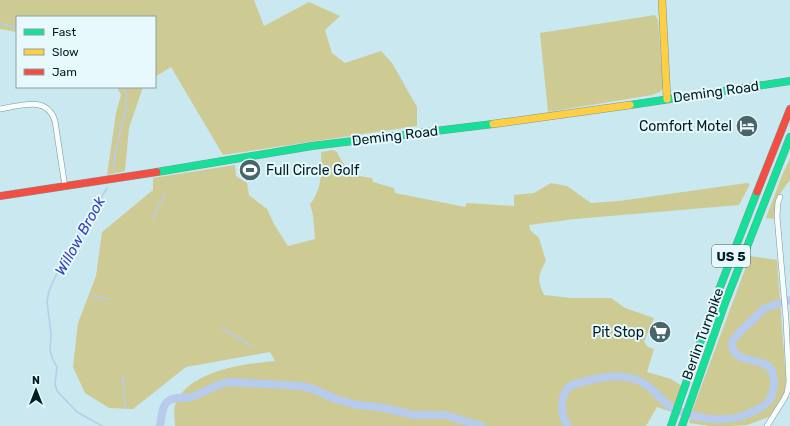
<svg xmlns="http://www.w3.org/2000/svg" width="790" height="426" font-family="Rubik,sans-serif">
  <rect width="100%" height="100%" fill="#cae8ef"/>
  <g fill="#ceca93">
    <polygon points="0,0 254,0 264,26 309,2 340,16 325,30 332,53 345,63 381,51 392,63 417,107 417,126 223,155 171,67 155,77 155,17 17,17 17,32 0,29"/>
    <polygon points="655,15 658,20 663,87 660,92 652,95 548,112 540,33"/>
    <polygon points="117,87 143,87 129,128 125,171 107,175 116,113 121,95"/>
    <path d="M333,150l4,2c3,8 11,18 19,22 4,3 11,3 16,4l1,4 21,6 1,5 70,14 2,-4 47,3v-11l20,-2 17,-10 16,3 24,17 28,-2 128,-18 3,1 -11,21 -164,14 -46,6 1,5 9,8 7,23c-8,14 -9,19 -2,34l27,3h40l14,10 29,10 -10,24 4,5 6,2 -7,23 24,7 11,7 -10,26 -15,-5 -11,19h-471c0,-7 -2,-18 1,-24 16,-32 68,-38 99,-41l-5,-9 -84,15 -53,42 -24,-1 -24,-15 -12,-26 5,-44 18,-47 6,-44 51,-42v-12l82,-13 1,11 11,7 2,12 18,14 8,17 13,20 27,-7 -2,-24 -3,-11c12,-13 12,-35 11,-52z"/>
    <polygon points="790,159 790,180 776,199 775,219 766,218 783,173"/>
    <polygon points="750,256 777,260 786,380 784,394 769,417 747,425 732,426 710,426 689,423 692,411"/>
  </g>
  <g fill="none" stroke-linecap="round" stroke-linejoin="round">
    <g stroke="#b7cbec" stroke-width="1.5">
      <polyline points="0,23 17,28"/>
      <polyline points="114,170 115,155 122,124 126,112 126,93 123,87"/>
      <polyline points="152,219 165,193"/>
      <polyline points="93,296 109,299"/>
      <polyline points="222,328 252,346"/>
      <polyline points="123,376 125,408"/>
      <polyline points="102,426 77,412 57,391 55,384 57,367 53,360 50,350 51,334 47,302 49,291 61,264 107,188"/>
    </g>
    <g stroke="#b7cbec" stroke-width="8">
      <path d="M160,426c2,-8 1,-18 7,-24 7,-6 16,-3 24,-5 14,-4 25,-14 39,-15l71,4 12,3 23,10 20,6 23,2 35,8h31l37,11"/>
      <path d="M568,426c-8,-11 -9,-34 4,-41 23,-6 40,-12 63,-6 16,5 23,19 36,28 4,3 9,4 14,6 23,8 45,10 67,-1 14,-6 22,-13 22,-29 2,-34 -43,-12 -42,-41l5,-7 28,-27 25,-8"/>
    </g>
    <g stroke="#79979c" stroke-width="6">
      <g id="street">
        <path d="M0,109c20,-3 47,-14 55,12l10,66"/>
        <polyline points="767,426 784,399 787,393 789,382 786,319 777,216 778,202 780,197"/>
      </g>
    </g>
    <g stroke="#79979c" stroke-width="8">
      <g id="fast">
        <polyline points="630,105 790,81"/>
        <polyline points="157,172 312,146 493,124"/>
        <polyline points="671,426 715,300 757,192"/>
        <polyline points="682,426 725,303 790,137"/>
      </g>
    </g>
    <g stroke="#79979c" stroke-width="8">
      <g id="slow">
        <polyline points="662,0 667,99"/>
        <polyline points="493,124 630,105"/>
      </g>
    </g>
    <g stroke="#79979c" stroke-width="8">
      <g id="jam">
        <polyline points="757,192 790,109"/>
        <polyline points="0,196 157,172"/>
      </g>
    </g>
    <use href="#street" stroke="#f7fcfd" stroke-width="5"/>
    <use href="#fast" stroke="#16e098" stroke-width="7"/>
    <use href="#slow" stroke="#ffcf43" stroke-width="7"/>
    <use href="#jam" stroke="#f24e42" stroke-width="7"/>
  </g>
  <defs>
    <g id="hotel-disc" transform="scale(1.15)"><circle r="9.5" fill="#47656b" stroke="#e7f9fc"/><path d="M-6-4.5h1.5V1H6V5H4.5V3h-9V5H-6ZM-4 0a1.8 1.8 0 1 1 3.6 0ZM.5 0V-2.5h3Q6-2.5 6 0Z" fill="#fff"/></g>
    <g id="stadium-disc" transform="scale(1.15)"><circle r="9.5" fill="#47656b" stroke="#e7f9fc"/><path d="M0-5a6.5 5 0 1 0 0 10a6.5 5 0 1 0 0-10ZM-3.5-1.8h7v3.6h-7Z" fill="#fff"/></g>
    <g id="supermarket-disc" transform="scale(1.15)"><circle r="9.5" fill="#47656b" stroke="#e7f9fc"/><path d="M-6-5.5h2.5l.6 2H6L4.5 2H-2.5L-4.4-4H-6ZM-1.5 3.2a1.3 1.3 0 1 0 .1 0ZM3 3.2a1.3 1.3 0 1 0 .1 0Z" fill="#fff"/></g>
  </defs>
  <g fill-rule="evenodd">
    <use href="#hotel-disc" x="747" y="126"/>
    <use href="#stadium-disc" x="250" y="170"/>
    <use href="#supermarket-disc" x="660" y="332"/>
  </g>
  <g text-anchor="middle" dominant-baseline="central" stroke-width="4" stroke-linejoin="round" paint-order="stroke">
    <rect fill="#e7f9fc" stroke="#456065" stroke-width="1" x="712" y="245" width="38" height="22" rx="3"/>
    <g font-size="13" font-weight="bold" fill="#001e24">
      <text x="731" y="256">US 5</text>
    </g>
    <g font-size="14" fill="#001e24" stroke="#e7f9fc">
      <text transform="translate(716 92) rotate(-8)">Deming Road</text>
      <text transform="translate(395 136) rotate(-7)">Deming Road</text>
      <text transform="translate(703 334) rotate(-70)">Berlin Turnpike</text>
    </g>
    <g font-size="14" fill="#001e24" stroke="#e7f9fc" text-anchor="end">
      <text x="732" y="126">Comfort Motel</text>
      <text x="266" y="170" text-anchor="start">Full Circle Golf</text>
      <text x="644" y="332">Pit Stop</text>
    </g>
    <g font-size="15" font-style="italic" fill="#3341bd" stroke="#e7f9fc">
      <text transform="translate(80 236) rotate(-61)">Willow Brook</text>
    </g>
  </g>
  <rect x="16" y="16" width="140" height="72" fill="#e7f9fc" stroke="#8ba1a6"/>
  <rect x="24" y="29" width="20" height="6" fill="#16e098" stroke="#8ba1a6"/>
  <text x="52" y="36" font-size="12" fill="#001e24">Fast</text>
  <rect x="24" y="49" width="20" height="6" fill="#ffcf43" stroke="#8ba1a6"/>
  <text x="52" y="56" font-size="12" fill="#001e24">Slow</text>
  <rect x="24" y="69" width="20" height="6" fill="#f24e42" stroke="#8ba1a6"/>
  <text x="52" y="76" font-size="12" fill="#001e24">Jam</text>
  <g transform="translate(36 390)" stroke="#e7f9fc" stroke-width="3" paint-order="stroke">
  <path d="M0-3L7 15L0 10L-7 15Z" fill="#001e24"/>
  <text y="-6" font-size="11" font-weight="bold" text-anchor="middle" fill="#001e24">N</text>
  </g>
</svg>
